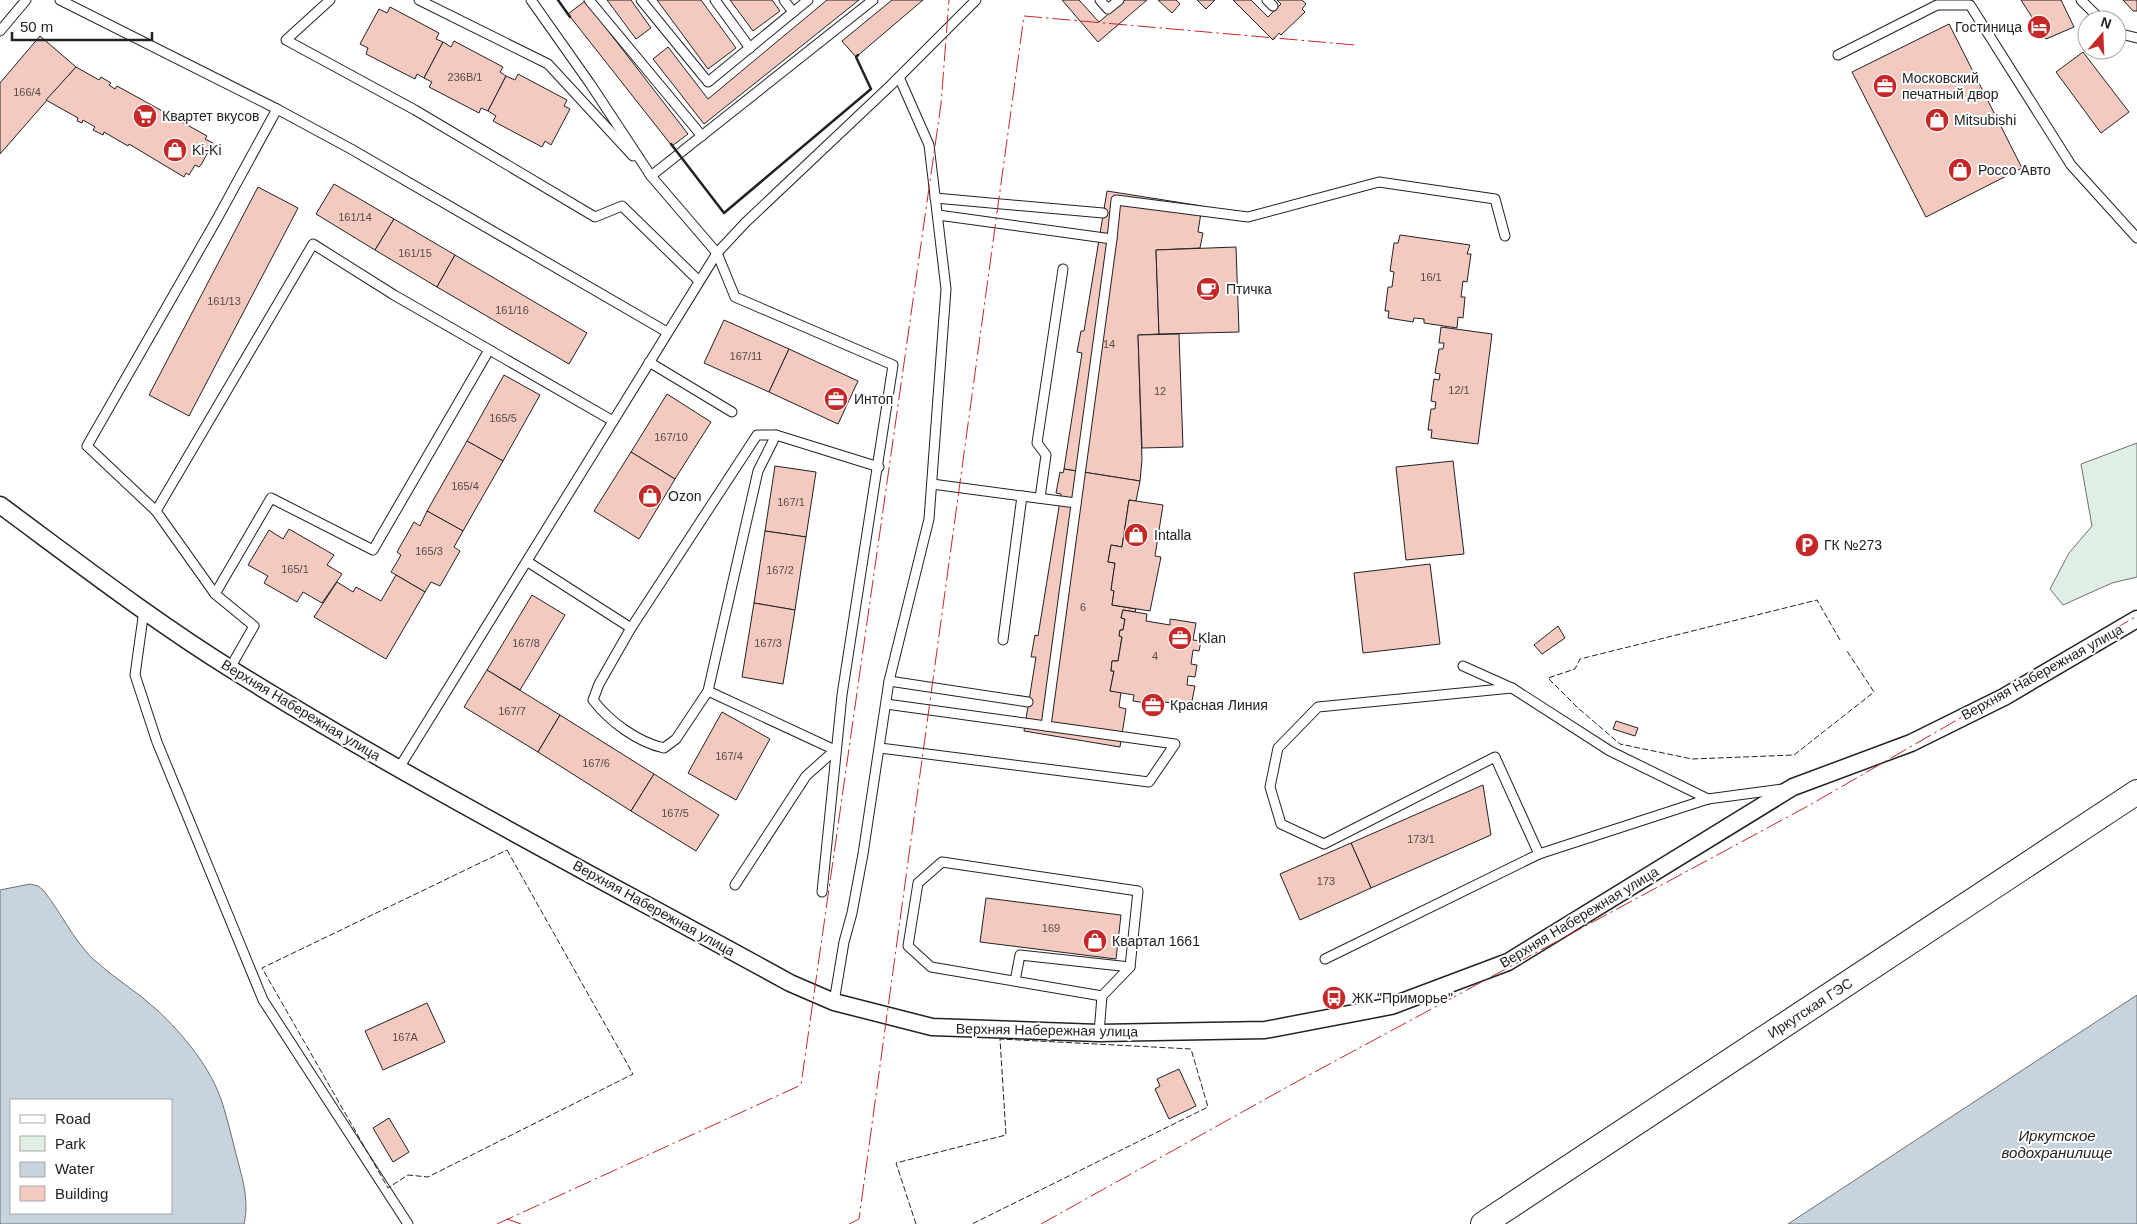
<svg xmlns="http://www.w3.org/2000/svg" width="2137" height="1224" font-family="Helvetica,sans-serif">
  <rect width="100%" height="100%" fill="#fff"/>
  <polygon fill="#e0efe3" stroke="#6f6f6f" points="2137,443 2137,577 2112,583 2063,605 2050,589 2069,553 2092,526 2081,464"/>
  <g fill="#c7d3dd" stroke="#6f6f6f" fill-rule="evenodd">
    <path d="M30,884l8,2 5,4c18,22 29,48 49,68 20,19 45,33 65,52 26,24 54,58 65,92 5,16 9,32 13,48 6,24 15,49 9,74h-244v-334zM11,1100h160v113h-160z"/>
    <polygon points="2137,995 2137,1224 1788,1224"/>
  </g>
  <g fill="#f3c9c0" stroke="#222">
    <polygon points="607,0 631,0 651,28 636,39"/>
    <polygon points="657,0 701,0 736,48 708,69"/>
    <polygon points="730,0 772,0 780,11 753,31"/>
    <polygon points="827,0 859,0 704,124 653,59 668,47 708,99"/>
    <polygon points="892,0 923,0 856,57 842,41"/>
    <polygon points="1062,0 1079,0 1099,22 1125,0 1147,0 1098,42"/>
    <polygon points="1158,0 1176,0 1180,4 1172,13"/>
    <polygon points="1197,0 1215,0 1206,9"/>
    <polygon points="1233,0 1251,0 1268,17 1281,4 1277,0 1302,0 1306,4 1302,9 1305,12 1281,35 1279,33 1273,40"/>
    <polygon points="2021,0 2061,0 2074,27 2046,39"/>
    <polygon points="2123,0 2137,0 2137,11 2133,11"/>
    <polygon points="585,1 688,134 672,146 568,14"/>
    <polygon points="390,7 439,33 436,39 443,42 424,78 417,74 415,79 366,54 368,48 360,44 379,9 387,13"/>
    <polygon points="1949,24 2022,168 1926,217 1852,72"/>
    <polygon points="40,36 76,67 0,154 0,83"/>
    <polygon points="454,41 503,67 500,72 506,76 488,111 481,108 479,113 429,87 432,82 424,78 443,42 451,47"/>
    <polygon points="2083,52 2129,112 2101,133 2056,72"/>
    <polygon points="76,67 99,80 101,77 111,83 109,85 115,89 117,86 175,118 177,116 184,119 182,122 207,136 205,139 213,143 201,165 199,167 195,165 189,175 186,173 184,177 129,144 128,146 104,132 103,135 93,130 95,127 83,120 82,123 77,121 78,118 46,100"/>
    <polygon points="518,74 567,100 564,106 570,109 551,145 545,141 542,147 493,121 496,116 488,111 506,76 515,80"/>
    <polygon points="334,184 394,219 375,250 316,214"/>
    <polygon points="258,187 298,208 189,416 149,395"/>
    <polygon points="1107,191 1202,206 1198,232 1203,233 1200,248 1156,250 1159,334 1138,335 1142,460 1140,481 1064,469 1082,353 1077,352 1081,331 1084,331"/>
    <polygon points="394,219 455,255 437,287 375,250"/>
    <polygon points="1400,235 1470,245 1467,254 1471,254 1467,282 1463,281 1461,297 1465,297 1463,318 1458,317 1457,328 1424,323 1424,319 1414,318 1413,322 1388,318 1389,311 1385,311 1388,287 1392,287 1394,272 1390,271 1394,243 1398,243"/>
    <polygon points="1236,247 1239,332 1159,334 1156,250"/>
    <polygon points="455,255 587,333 569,364 437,287"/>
    <polygon points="724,320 789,349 769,392 704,363"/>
    <polygon points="1441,327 1492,334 1478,444 1431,438 1432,430 1428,430 1431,409 1435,409 1436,402 1431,401 1434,379 1439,380 1440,374 1435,373 1439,349 1443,349 1444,343 1439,343"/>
    <polygon points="1179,334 1183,447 1142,448 1138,335"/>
    <polygon points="789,349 858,381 838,424 769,392"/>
    <polygon points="504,375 540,395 503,461 467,441"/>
    <polygon points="667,394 711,422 675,479 631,452"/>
    <polygon points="467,441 503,461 463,531 427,511"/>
    <polygon points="631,452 675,479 639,539 594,511"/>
    <polygon points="1453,461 1464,554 1406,560 1396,467"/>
    <polygon points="775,466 816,472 806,537 765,531"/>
    <polygon points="1064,469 1140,481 1136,501 1129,500 1122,547 1111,545 1108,562 1115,563 1111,590 1114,591 1112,605 1136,609 1135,612 1123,610 1121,618 1125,619 1123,630 1120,630 1119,636 1122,637 1118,661 1112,661 1111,671 1114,671 1110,691 1121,692 1119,707 1126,709 1120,747 1024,731 1036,657 1031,657 1035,635 1038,636 1060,501 1061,494 1056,493 1060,472 1063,473"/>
    <polygon points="1129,500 1163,505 1155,556 1161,557 1150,611 1112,605 1114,591 1111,590 1115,563 1108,562 1111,545 1122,547"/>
    <polygon points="427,511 463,531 454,547 460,551 440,586 431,582 425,592 391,572 401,555 397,552 414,522 420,526"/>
    <polygon points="289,529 334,555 327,565 342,574 322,603 303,592 297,602 264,583 268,576 248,565 269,530 283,539"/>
    <polygon points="765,531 806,537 795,610 754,603"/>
    <polygon points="1430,564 1440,644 1363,653 1354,573"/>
    <polygon points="396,575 425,592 386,659 314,617 337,582 353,592 356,587 381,601"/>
    <polygon points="532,595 565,615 520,690 487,670"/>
    <polygon points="754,603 795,610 783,684 742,677"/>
    <polygon points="1123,610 1147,614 1146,621 1170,625 1170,619 1196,623 1193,640 1201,641 1199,651 1193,650 1191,664 1197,665 1195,677 1188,676 1187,685 1195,686 1191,706 1158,701 1158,705 1133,701 1134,695 1110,691 1114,671 1111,671 1112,661 1118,661 1122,637 1119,636 1120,630 1123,630 1125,619 1121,618"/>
    <polygon points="1558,626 1565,638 1542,654 1534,645"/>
    <polygon points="487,670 560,715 538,752 464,707"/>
    <polygon points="722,712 770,739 736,800 688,773"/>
    <polygon points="560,715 654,774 631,811 538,752"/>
    <polygon points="1616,721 1638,728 1635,736 1613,729"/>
    <polygon points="654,774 719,815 696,851 631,811"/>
    <polygon points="1483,785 1491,835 1371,888 1351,843"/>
    <polygon points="1351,843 1371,888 1300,920 1280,874"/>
    <polygon points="986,898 1121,915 1116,959 980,942"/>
    <polygon points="427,1003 445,1042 383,1070 365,1031"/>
    <polygon points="1179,1069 1196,1106 1169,1119 1155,1089 1160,1086 1157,1079"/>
    <polygon points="389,1118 409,1152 393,1162 373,1128"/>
  </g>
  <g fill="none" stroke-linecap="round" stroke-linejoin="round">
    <g stroke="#222" stroke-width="11">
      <g id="lane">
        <polyline points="60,0 277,109"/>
        <polyline points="330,0 286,40 415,110 595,217 622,206 699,281"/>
        <polyline points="419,0 548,64 633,156"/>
        <polyline points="531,0 591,85 651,176 717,253 745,223 891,85 976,0"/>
        <polyline points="589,0 702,136"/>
        <polyline points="641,0 708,82 808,0"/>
        <polyline points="715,0 750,48"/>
        <polyline points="784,0 793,12"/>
        <polyline points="1100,0 1108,9 1119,0"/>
        <polyline points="1267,0 1273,6"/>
        <polyline points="2081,0 2101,20"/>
        <polyline points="0,31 26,0"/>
        <polyline points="2117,33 2137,38"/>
        <polyline points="1838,55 1937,5 1970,5 2071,165 2137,238"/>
        <polyline points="649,173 651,176 873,0"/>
        <polyline points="935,198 1103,213"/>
        <polyline points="1112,239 1116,200 1248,217 1379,182 1495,199 1505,236"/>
        <polyline points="717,253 735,297 893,365 842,695 822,892"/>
        <polyline points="649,362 732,412"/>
        <polyline points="932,484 1022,496 1003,640"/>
        <polyline points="1022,496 1076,503"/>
        <polyline points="1040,498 1046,455 1037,443 1063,269"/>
        <polyline points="156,511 87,446 217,219 277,109 351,149 667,332"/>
        <polyline points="528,562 631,628 757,435 776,435 879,467"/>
        <polyline points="215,594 156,511 313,244 394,295 613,421"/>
        <polyline points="144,610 135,675 157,742 263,1000 408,1224"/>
        <path d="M631,628l-32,56 -6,16c16,21 44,42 71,48l12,-9 32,-48 50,-220 18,-36"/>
        <polyline points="1463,666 1512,688 1610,751 1708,799"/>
        <polyline points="230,668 254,626 215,594 271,498 373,550 489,350"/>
        <polyline points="889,681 1028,702"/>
        <polyline points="1512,688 1318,707 1278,748 1270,787 1281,824 1324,844 1495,757 1539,854"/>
        <polyline points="708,691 835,750 806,776 735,885"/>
        <polyline points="886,704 1046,726"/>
        <polyline points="880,748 1149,782 1175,744 1046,726 1112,239 938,215"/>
        <polyline points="399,768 717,253"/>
        <polyline points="1325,959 1539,854 1708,799 1783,789"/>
        <polyline points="1015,981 1020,955 1130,967"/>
        <polyline points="834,1002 844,942 852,913 863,854 889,681 929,519 946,289 929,145 899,77"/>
        <polyline points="1099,1033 1102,996 1130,967 1138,891 942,862 918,883 908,946 931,967 1102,996"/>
      </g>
    </g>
    <g stroke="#222" stroke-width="19">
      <path id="street" d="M0,505c76,56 151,114 231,164 181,113 372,211 559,314l44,19 98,25 167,6 166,-3 126,-24 117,-44 285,-175 118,-44 93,-46 133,-78"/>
    </g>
    <g stroke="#222" stroke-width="26">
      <polyline id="secondary" points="1483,1224 2137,792"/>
    </g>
    <use href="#lane" stroke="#fff" stroke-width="9"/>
    <use href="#street" stroke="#fff" stroke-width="16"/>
    <use href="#secondary" stroke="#fff" stroke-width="24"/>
    <g stroke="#222" stroke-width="1" stroke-dasharray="6 2.5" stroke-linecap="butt">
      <polyline points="1840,640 1817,600 1580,659 1575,669 1548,678 1578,708 1620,744 1692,759 1794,755 1874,692 1847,651"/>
      <polygon points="507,850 633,1074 428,1177 408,1175 388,1188 262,968"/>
      <polyline points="916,1224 896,1163 1006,1135 1000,1039 1191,1049 1208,1107 972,1224"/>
    </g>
    <g stroke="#222" stroke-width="2.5">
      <polyline points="558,0 570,17"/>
      <polyline points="671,144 724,213 871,89 856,57 858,55"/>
    </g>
    <g stroke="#c62828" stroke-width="1" stroke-dasharray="18 4 2.5 4" stroke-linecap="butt">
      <polyline points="507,1219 521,1224"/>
      <polyline points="497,1224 801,1085 941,104 949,0"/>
      <polyline points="849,1224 859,1219 1024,16 1355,45"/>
      <polyline points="1041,1224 1298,1081 1808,806 2137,616"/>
    </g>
  </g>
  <defs>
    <g id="hotel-disc" transform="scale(1.25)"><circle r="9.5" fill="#c62828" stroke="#fff"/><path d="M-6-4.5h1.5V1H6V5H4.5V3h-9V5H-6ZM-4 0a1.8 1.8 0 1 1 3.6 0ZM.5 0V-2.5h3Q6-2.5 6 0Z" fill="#fff"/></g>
    <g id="office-disc" transform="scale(1.25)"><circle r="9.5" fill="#c62828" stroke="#fff"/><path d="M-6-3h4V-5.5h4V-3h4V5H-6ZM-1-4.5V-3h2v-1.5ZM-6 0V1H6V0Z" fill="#fff"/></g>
    <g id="supermarket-disc" transform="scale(1.25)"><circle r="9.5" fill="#c62828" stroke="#fff"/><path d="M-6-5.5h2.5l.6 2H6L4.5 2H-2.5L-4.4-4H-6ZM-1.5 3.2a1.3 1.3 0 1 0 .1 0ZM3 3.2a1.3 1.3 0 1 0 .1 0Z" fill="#fff"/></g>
    <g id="shop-disc" transform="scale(1.25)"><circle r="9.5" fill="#c62828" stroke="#fff"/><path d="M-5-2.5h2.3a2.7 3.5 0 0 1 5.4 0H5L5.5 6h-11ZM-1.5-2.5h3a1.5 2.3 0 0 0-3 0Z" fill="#fff"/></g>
    <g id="cafe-disc" transform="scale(1.25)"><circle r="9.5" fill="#c62828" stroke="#fff"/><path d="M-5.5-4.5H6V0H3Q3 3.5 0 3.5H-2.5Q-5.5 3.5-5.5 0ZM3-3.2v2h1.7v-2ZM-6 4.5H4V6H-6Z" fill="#fff"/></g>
    <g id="parking-disc" transform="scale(1.25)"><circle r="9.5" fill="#c62828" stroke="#fff"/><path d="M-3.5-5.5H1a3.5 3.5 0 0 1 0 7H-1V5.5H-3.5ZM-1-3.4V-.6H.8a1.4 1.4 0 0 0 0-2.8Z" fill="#fff"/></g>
    <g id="bus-disc" transform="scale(1.25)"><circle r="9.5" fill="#c62828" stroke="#fff"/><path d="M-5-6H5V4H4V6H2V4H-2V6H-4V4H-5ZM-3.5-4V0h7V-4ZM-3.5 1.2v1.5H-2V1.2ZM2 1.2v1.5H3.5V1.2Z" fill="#fff"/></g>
  </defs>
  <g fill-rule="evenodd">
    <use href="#hotel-disc" x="2039" y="27"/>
    <use href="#office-disc" x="1885" y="86"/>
    <use href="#supermarket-disc" x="145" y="116"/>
    <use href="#shop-disc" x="1937" y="120"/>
    <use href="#shop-disc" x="175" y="150"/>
    <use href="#shop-disc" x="1960" y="170"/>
    <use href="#cafe-disc" x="1208" y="289"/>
    <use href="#office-disc" x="836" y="399"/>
    <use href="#shop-disc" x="650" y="496"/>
    <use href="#shop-disc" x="1136" y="535"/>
    <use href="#parking-disc" x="1807" y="545"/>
    <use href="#office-disc" x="1180" y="638"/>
    <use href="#office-disc" x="1153" y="705"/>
    <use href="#shop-disc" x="1095" y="941"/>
    <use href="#bus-disc" x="1334" y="998"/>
  </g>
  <g text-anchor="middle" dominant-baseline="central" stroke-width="4" stroke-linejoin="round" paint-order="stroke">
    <g font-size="11" fill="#564c4a">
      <text x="465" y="77">236В/1</text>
      <text x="27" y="92">166/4</text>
      <text x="355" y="217">161/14</text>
      <text x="415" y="253">161/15</text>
      <text x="1431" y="277">16/1</text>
      <text x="224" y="301">161/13</text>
      <text x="512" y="310">161/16</text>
      <text x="1109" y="344">14</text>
      <text x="746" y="356">167/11</text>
      <text x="1459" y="390">12/1</text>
      <text x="1160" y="391">12</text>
      <text x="503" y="418">165/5</text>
      <text x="671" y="437">167/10</text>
      <text x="465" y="486">165/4</text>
      <text x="791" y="502">167/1</text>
      <text x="429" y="551">165/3</text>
      <text x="295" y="569">165/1</text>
      <text x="780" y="570">167/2</text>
      <text x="1083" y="607">6</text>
      <text x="526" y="643">167/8</text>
      <text x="768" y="643">167/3</text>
      <text x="1155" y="656">4</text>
      <text x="512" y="711">167/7</text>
      <text x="729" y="756">167/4</text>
      <text x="596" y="763">167/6</text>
      <text x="675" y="813">167/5</text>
      <text x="1421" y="839">173/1</text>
      <text x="1326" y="881">173</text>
      <text x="1051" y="928">169</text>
      <text x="405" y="1037">167А</text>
    </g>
    <g font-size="14" fill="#222" stroke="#fff" text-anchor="start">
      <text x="2022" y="27" text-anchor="end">Гостиница</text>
      <text x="1902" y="78">Московский<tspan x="1902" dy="16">печатный двор</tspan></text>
      <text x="162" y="116">Квартет вкусов</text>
      <text x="1954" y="120">Mitsubishi</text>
      <text x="192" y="150">Ki-Ki</text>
      <text x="1978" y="170">Россо Авто</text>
      <text x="1226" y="289">Птичка</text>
      <text x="854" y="399">Интоп</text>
      <text x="668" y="496">Ozon</text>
      <text x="1154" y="535">Intalla</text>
      <text x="1824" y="545">ГК №273</text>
      <text x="1198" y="638">Klan</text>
      <text x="1170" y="705">Красная Линия</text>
      <text x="1112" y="941">Квартал 1661</text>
      <text x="1352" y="998">ЖК "Приморье"</text>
    </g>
    <g font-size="14" fill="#222" stroke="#fff">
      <text transform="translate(2042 672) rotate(-29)">Верхняя Набережная улица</text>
      <text transform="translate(301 710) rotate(31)">Верхняя Набережная улица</text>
      <text transform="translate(654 908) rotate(29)">Верхняя Набережная улица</text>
      <text transform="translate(1579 917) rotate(-31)">Верхняя Набережная улица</text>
      <text transform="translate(1810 1008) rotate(-33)">Иркутская ГЭС</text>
      <text transform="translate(1047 1030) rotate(1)">Верхняя Набережная улица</text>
    </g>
    <g font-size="15" font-style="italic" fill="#222" stroke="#fff">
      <text x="2057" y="1135">Иркутское<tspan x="2057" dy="17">водохранилище</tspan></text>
    </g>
  </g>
  <rect x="10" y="1099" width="162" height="115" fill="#ffffff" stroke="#a7a7a7"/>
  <rect x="20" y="1115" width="25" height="8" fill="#ffffff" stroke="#a7a7a7"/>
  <text x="55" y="1124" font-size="15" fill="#222222">Road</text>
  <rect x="20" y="1136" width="25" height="15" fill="#e0efe3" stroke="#a7a7a7"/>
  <text x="55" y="1149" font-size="15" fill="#222222">Park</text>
  <rect x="20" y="1162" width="25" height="15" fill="#c7d3dd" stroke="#a7a7a7"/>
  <text x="55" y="1174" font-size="15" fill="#222222">Water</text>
  <rect x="20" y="1186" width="25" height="15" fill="#f3c9c0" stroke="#a7a7a7"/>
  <text x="55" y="1199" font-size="15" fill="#222222">Building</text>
  <g transform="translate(2102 35) rotate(19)"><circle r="24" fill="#ffffff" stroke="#a7a7a7"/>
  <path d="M0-4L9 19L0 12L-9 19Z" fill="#c62828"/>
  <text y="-8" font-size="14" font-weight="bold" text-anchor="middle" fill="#222222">N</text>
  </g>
  <path d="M12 32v8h140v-8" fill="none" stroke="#222222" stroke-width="2.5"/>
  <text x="20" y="32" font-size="15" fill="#222222" stroke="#ffffff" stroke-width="4" paint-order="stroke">50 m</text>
</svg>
